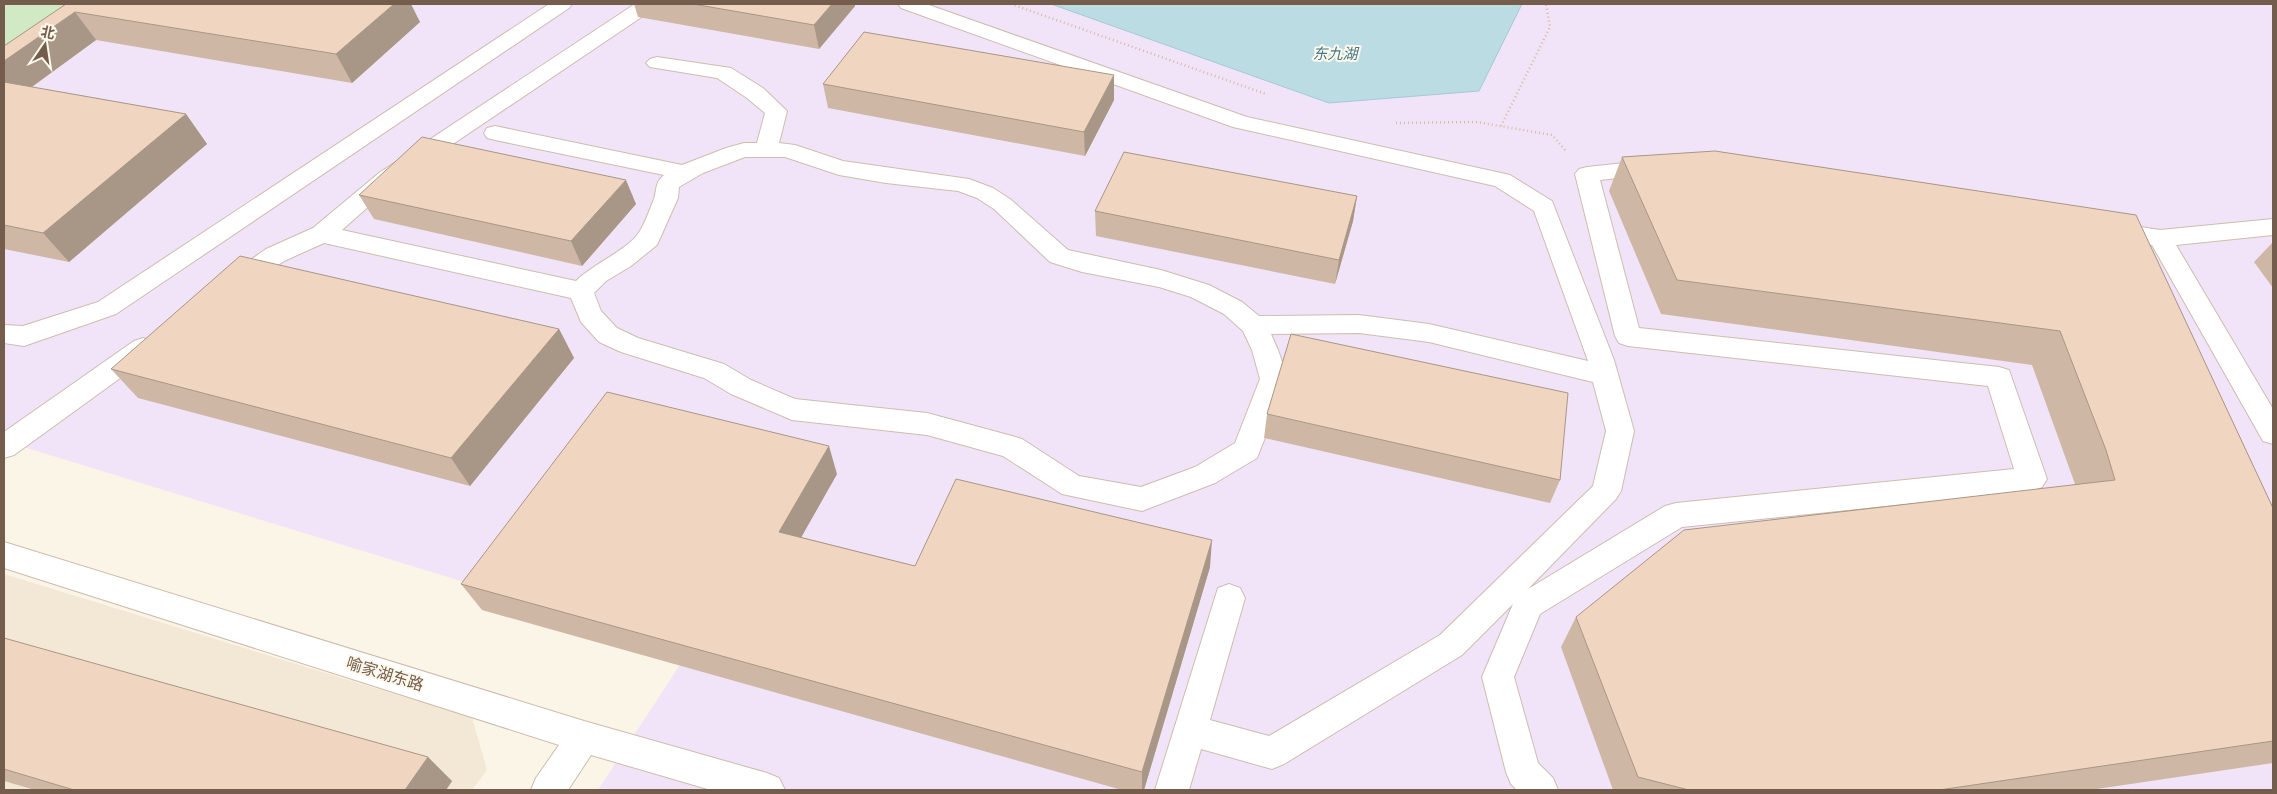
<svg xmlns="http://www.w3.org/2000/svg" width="2277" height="794" font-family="'Public Sans','Noto Sans SC',sans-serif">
  <rect width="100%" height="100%" fill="#fbf5e7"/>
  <polygon fill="#f3e7d6" points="4,574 472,718 487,770 472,790 4,790"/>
  <polygon fill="#f2e4f8" points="4,4 2273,4 2273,790 598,790 689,651 4,441"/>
  <polygon fill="#d2e9c6" points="9,4 68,4 4,48 4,6"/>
  <polygon fill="#bcdce4" stroke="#a3cad6" points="1051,4 1522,4 1479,91 1329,103"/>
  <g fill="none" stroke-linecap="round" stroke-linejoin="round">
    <g stroke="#cdbdae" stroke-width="2">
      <g id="minor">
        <polygon points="549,4 572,4 569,8 116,314 24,346 4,343 4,325 23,326 98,302"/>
        <path d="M635,4h23l-3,4 -260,175 -53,47 234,51c17,-17 48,-29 62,-47 6,-8 12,-25 16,-35 3,-10 1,-17 10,-24l-169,-35 -8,-2 -3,-5 3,-5 8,-2 187,39 44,-17 18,-5h13l8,-30 -18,-15 -30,-20 -67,-11 -4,-4 4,-4 7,-2 74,11 32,20 24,23 -8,32 16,2 48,16 126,18 24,9 17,11 58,51 93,20 48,15 33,17 17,14 100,-1 70,9 159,37 -54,-150 -39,-25 -262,-59 -332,-119 -3,-4h28l321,113 263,58 42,26 62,159 20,71 -13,60 -5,8 -88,90 137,-83 11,-3 338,-34 -26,-83 -360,-40 -9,-3 -4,-7 -40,-162 4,-5 8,-2 66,-7 8,2 4,5 -4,5 -8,2 -53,6 39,148 360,39 10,3 38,109 -5,8 -10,4 -350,36 -142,87 -26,63 24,86 15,15 5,12h-41l-6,-6 -5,-12 -24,-95 31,-73 -51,51 -178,109 -12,5 -71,-20 -12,41h-34l63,-202 11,-4 11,4 5,10 -35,122 59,16 171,-101 153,-149 13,-55 -13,-49 -164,-40 -70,-9 -88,1 7,16 10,29 -31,79 -42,25 -73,28 -80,-17 -59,-38 -76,-21 -135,-15 -61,-26 -27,-16 -83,-26 -22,-10 -18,-20 -10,-24 -247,-55 -40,18 -40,28 -9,3 -9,-3 -4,-6 4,-6 40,-28 47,-21 66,-55zM745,157h40l54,18 47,8 72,8 19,7 17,11 56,53 32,10 77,15 32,10 33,17 19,17 9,19 8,29 -25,64 -40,24 -54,20 -62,-11 -57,-37 -10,-3 -85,-23 -132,-14 -44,-19 -27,-16 -86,-26 -21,-10 -16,-17 -7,-18 12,-12 25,-15 26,-21 21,-47 1,-11 24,-14z"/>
        <polygon points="2273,219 2273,235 2176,245 2273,409 2273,444 2263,441 2152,245 2099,236 2096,230 2099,224 2108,222 2160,230"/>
        <polygon points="143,338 152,341 156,348 152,355 14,455 4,458 4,432 134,341"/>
        <polygon points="4,542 584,721 767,773 779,778 785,790 711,790 591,755 568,790 531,790 536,778 559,745 4,568"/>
      </g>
    </g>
    <g stroke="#d5baa3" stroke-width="2.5" stroke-dasharray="1 3" stroke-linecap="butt">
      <polyline points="1011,4 1266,94"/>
      <polyline points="1396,123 1477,122 1552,135 1566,151"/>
      <polyline points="1501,126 1550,27 1546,4"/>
    </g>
    <use href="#minor" fill="#fff" fill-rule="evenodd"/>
  </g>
  <g fill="#ceb8a5">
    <polygon points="66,4 420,22 352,83 96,40 32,87 186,114 207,144 69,262 4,249 4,46"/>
    <polygon points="634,4 855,4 855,6 819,49 638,17"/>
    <polygon points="823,84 1114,100 1085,156 828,108"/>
    <polygon points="1622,157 2136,215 2273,508 2273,763 2090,790 1613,790 1561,647 1576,617 2075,484 2032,365 1661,314 1609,191"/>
    <polygon points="359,195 636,204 582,266 374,219"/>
    <polygon points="1357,196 1353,221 1335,284 1096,236 1095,211"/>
    <polygon points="2273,242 2273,288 2254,262"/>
    <polygon points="559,329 574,358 470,486 138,398 111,369"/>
    <polygon points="1267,414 1560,480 1550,503 1264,438"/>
    <polygon points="837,474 801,537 915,566 1210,567 1144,790 1122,790 482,610 461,584"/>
    <polygon points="4,638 452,781 446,790 35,790 4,781"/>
  </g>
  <g fill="#a89686">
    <polygon points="394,4 411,4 420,22 352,83 336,54"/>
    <polygon points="832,4 855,4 855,6 819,49 814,25"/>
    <polygon points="75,12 96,40 4,107 4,61"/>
    <polygon points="1114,75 1114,100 1085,156 1084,132"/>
    <polygon points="186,114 207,144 69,262 43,233"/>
    <polygon points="626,180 636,204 582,266 571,241"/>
    <polygon points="1357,196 1353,221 1335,284 1339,260"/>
    <polygon points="559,329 574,358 470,486 451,458"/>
    <polygon points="829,446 837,474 789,559 779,532"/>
    <polygon points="1212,540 1210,567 1144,790 1142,790 1142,772"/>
    <polygon points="428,757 452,781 446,790 405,790"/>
  </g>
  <g fill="#f0d6c0" stroke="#a89686">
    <polygon points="66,4 394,4 336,54 75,12 4,61 4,46"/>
    <polygon points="693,4 832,4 814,25"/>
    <polygon points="864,32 1114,75 1084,132 823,84"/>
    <polygon points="4,82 186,114 43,233 4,225"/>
    <polygon points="422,137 626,180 571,241 359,195"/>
    <polygon points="1715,151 2136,215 2273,508 2273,741 1939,790 1689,790 1638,777 1576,617 1684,530 2115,480 2106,450 2060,331 1677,280 1622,157"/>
    <polygon points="1124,152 1357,196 1339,260 1095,211"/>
    <polygon points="240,256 559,329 451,458 111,369"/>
    <polygon points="1291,334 1568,393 1560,480 1267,414"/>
    <polygon points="607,392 829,446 779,532 915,566 956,479 1212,540 1142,772 461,584"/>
    <polygon points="4,638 428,757 405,790 74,790 4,769"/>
  </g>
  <g text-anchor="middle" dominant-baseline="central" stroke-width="4" stroke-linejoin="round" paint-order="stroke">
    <g font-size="15" font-style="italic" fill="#477886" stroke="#fef9ed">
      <text x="1335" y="53">东九湖</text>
    </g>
    <g font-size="16" fill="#745d4c" stroke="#fef9ed">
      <text transform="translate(385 674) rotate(17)">喻家湖东路</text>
    </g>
  </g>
  <rect width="2277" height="794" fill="none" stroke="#745d4c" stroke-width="10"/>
  <g transform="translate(45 45) rotate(13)" stroke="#fef9ed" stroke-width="4" paint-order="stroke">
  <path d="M0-4L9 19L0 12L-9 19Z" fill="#745d4c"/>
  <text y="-8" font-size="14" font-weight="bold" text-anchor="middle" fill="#745d4c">北</text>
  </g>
</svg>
